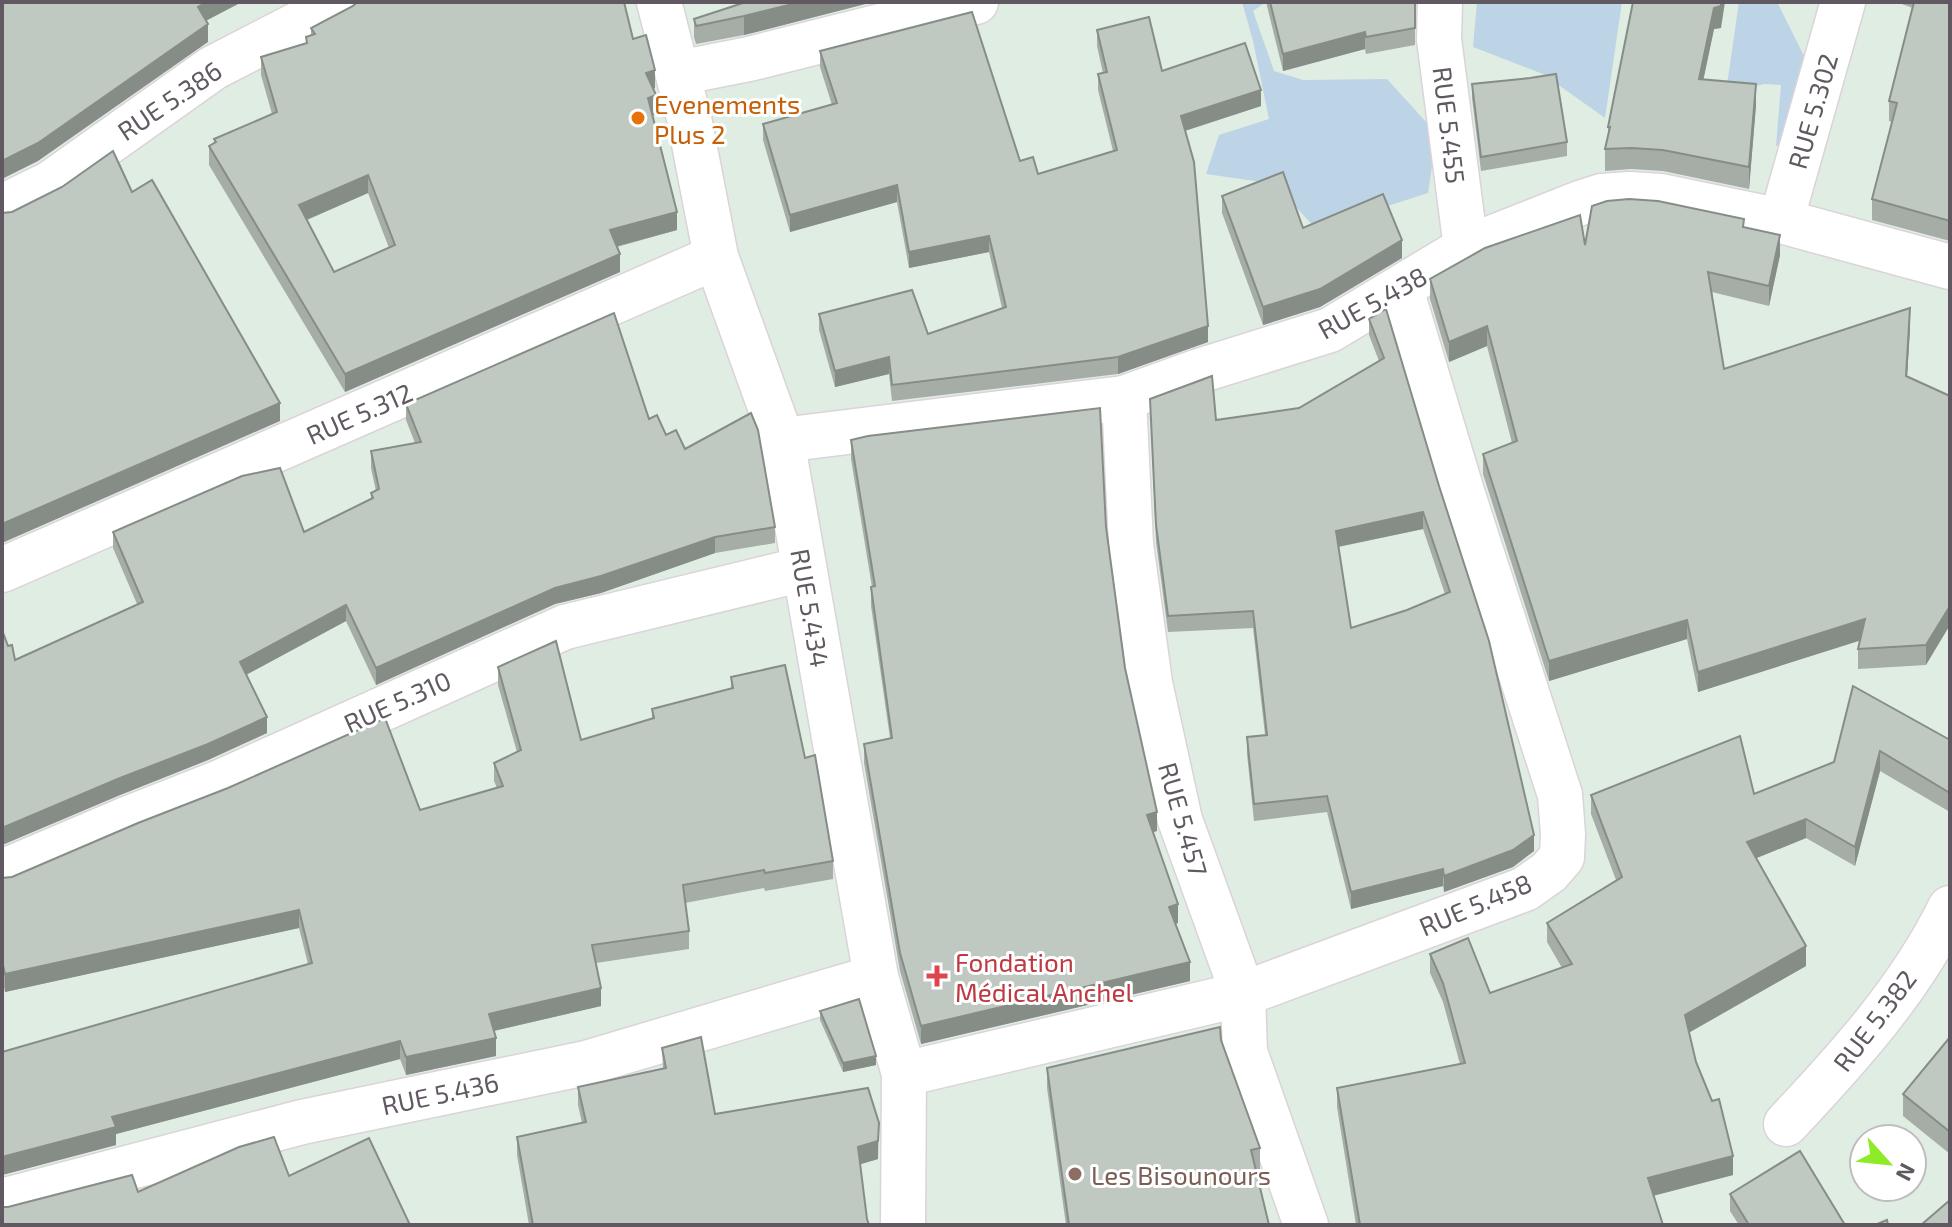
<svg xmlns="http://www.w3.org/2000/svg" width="1952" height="1227" font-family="'Exo 2',sans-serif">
  <rect width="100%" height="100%" fill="#e0ede3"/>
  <g fill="#bcd4e5">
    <polygon points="1242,2 1266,2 1253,11 1274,71 1303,80 1387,79 1437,134 1428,193 1316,229 1275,184 1206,174 1219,135 1269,119 1253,41"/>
    <polygon points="1477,2 1622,2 1605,118 1543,74 1473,47"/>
    <polygon points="1739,2 1777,2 1821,90 1815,132 1776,146 1781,85 1765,84 1726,92"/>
  </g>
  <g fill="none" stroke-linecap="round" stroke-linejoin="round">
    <g stroke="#dbd3da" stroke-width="47">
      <g id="street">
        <polyline points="659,2 689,118 716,257 782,440 876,977 904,1074 903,1225"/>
        <polyline points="1440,2 1439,39 1466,248"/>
        <polyline points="678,73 749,59 976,2"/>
        <polyline points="2,207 51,183 213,68 341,2"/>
        <polyline points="1781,221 1843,2"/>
        <polyline points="1124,398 1131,544 1150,683 1180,820 1243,994 1245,1052 1306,1225"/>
        <polyline points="782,440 1124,398 1199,371 1330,330 1466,248 1580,203 1602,196 1629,194 1661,196 1781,221 1950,267"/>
        <polyline points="2,570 716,257"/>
        <polyline points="2,872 129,818 218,783 565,627 804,569"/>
        <polyline points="904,1074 1243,994 1525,889 1549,872 1562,857 1563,834 1560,795 1463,495 1401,289"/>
        <path d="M1786,1124c62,-66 124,-134 164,-216"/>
        <polyline points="2,1201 302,1122 586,1063 876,977"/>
      </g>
    </g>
    <use href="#street" stroke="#fff" stroke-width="44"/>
  </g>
  <g fill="#a5ada6" fill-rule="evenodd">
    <polygon points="746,2 873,2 744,35 696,44 694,37 694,19"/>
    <polygon points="1266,2 1415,2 1415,45 1366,54 1365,49 1283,71"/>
    <polygon points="1899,2 1950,2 1950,241 1872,220 1872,199 1892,122 1889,121 1889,101 1913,8 1899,3"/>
    <path d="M353,6l280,33 22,49 -2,1 3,25 -3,1 24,115 -60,17 3,25 -275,120 -136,-227v-19l5,-3v-4l58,-25 -11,-39v-18l45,-13v-7l5,-1v-8zM368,193l21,55 -55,24 -27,-52z"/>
    <polygon points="1721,28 1714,29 1703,79 1756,105 1749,189 1663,171 1631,169 1605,171 1605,149 1608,137 1608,127 1628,31"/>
    <polygon points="1097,30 1162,71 1261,106 1185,131 1208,342 1118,374 892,401 889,374 835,387 819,330 819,314 928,334 1002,308 989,252 909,268 897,202 790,232 763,140 763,124 832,105 820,67 820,51 1020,161 1038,174 1113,151 1098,90 1098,74 1103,73 1097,46"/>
    <polygon points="1530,78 1567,142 1567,156 1481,171 1472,98 1472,84"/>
    <polygon points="1222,196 1303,228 1402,258 1320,307 1263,325 1222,213"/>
    <polygon points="1744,227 1780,255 1769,306 1712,292 1724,369 1910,328 1907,376 1950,396 1926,665 1858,669 1858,649 1860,640 1698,692 1687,639 1549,681 1483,474 1483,454 1512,443 1487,346 1449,362 1430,299 1430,279 1585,245"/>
    <path d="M1386,309l148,542 -21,16 -69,25 -1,-6 -92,23 -24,-97 -73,9 -7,-67v-17l18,-2 -12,-107 -85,4 -12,-90 -6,-143 66,21 83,-12 80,-47 -10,-26v-16zM1423,529l22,65 -38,16 -56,18 -12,-81z"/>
    <polygon points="406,404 649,419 685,449 775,527 775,543 715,553 601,593 555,604 376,685 346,621 246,675 267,733 208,760 120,795 2,845 8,646 15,660 137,604 113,548 113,532 304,532 371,499 371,493 376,491 371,468 371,451 415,443 406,420"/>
    <polygon points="851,440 1106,527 1125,668 1157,831 1153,832 1178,923 1175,924 1190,981 921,1044 900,971 864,763 864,744 890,738 871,606 871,587 872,587 851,459"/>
    <polygon points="498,667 581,740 652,718 652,709 731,689 731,677 805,758 833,861 833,879 765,891 764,888 685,903 689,931 689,949 596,963 601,1006 494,1031 496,1056 406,1075 400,1059 116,1134 116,1145 2,1175 308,964 299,928 5,992 2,979 2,878 420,810 497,788 494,781 494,763 517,752 498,685"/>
    <polygon points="1853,686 1950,740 1950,812 1880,771 1855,866 1806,838 1756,858 1806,966 1689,1032 1696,1062 1733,1175 1653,1196 1663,1225 1356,1225 1337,1107 1337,1088 1460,1064 1443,1002 1430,973 1430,954 1490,993 1562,968 1547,942 1547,923 1616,880 1591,814 1591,795 1754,794 1834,762"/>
    <polygon points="820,1011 876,1065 843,1072 820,1020"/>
    <polygon points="1950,1037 1950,1154 1903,1116 1903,1094"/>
    <polygon points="1221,1040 1260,1148 1260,1169 1255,1170 1269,1225 1066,1225 1047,1088 1047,1068"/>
    <polygon points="662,1048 715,1114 879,1123 878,1159 860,1164 867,1219 529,1225 517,1155 517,1137 582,1123 578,1105 578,1087 663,1068"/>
    <polygon points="1730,1194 1845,1225 1739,1225 1730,1211"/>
  </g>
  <g fill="#868d87">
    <polygon points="207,2 242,2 198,25 198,7"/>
    <polygon points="801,2 873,2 744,35 744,16"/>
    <polygon points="1721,2 1725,2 1721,28 1714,29 1699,101 1699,79 1714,8"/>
    <polygon points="208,24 208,42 38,161 2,179 2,161"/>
    <polygon points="1365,32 1365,49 1283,71 1283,54"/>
    <polygon points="655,70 655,88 646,91 646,73"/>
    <polygon points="1756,84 1756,105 1749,189 1749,167"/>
    <polygon points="1261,90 1261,106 1181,132 1181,116"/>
    <polygon points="656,95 656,114 648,117 648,98"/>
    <polygon points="368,175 368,193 299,223 299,205"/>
    <polygon points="897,185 897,202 790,232 790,215"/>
    <polygon points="677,212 677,230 610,248 610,230"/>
    <polygon points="1780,235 1780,255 1769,306 1769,286"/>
    <polygon points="989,236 989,252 909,268 909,252"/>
    <polygon points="1402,240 1402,258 1320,307 1263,325 1263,307"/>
    <polygon points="620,254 620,272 345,392 345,374"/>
    <polygon points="1910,308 1910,328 1906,395 1906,376"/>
    <polygon points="1208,326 1208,342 1118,374 1118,357"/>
    <polygon points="1487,326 1487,346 1449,362 1449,342"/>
    <polygon points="889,357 889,374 835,387 835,371"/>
    <polygon points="280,403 280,421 2,543 2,524"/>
    <polygon points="1423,512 1423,529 1336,547 1336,531"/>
    <polygon points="715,537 715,553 601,593 555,604 376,685 376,668 555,588"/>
    <polygon points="346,605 346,621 240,678 240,662"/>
    <polygon points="1950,606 1950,625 1926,665 1926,645"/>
    <polygon points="1865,619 1865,639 1698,692 1698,672"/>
    <polygon points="1687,620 1687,639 1549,681 1549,661"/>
    <polygon points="267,717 267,733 208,760 120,795 2,845 2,828"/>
    <polygon points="1880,751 1880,771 1855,866 1855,847"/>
    <polygon points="1157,812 1157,831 1147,834 1147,815"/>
    <polygon points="1806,819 1806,838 1747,862 1747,842"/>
    <polygon points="1534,835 1534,851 1513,867 1444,892 1444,876"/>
    <polygon points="1443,869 1443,886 1351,909 1351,892"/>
    <polygon points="1178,904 1178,923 1169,926 1169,907"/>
    <polygon points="299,910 299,928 5,992 5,974"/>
    <polygon points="1806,946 1806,966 1685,1035 1685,1015"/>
    <polygon points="1190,962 1190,981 921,1044 921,1026"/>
    <polygon points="601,988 601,1006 489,1032 489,1014"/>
    <polygon points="496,1038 496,1056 406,1075 406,1057"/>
    <polygon points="400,1041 400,1059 116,1134 116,1145 2,1175 2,1157 112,1117"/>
    <polygon points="876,1056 876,1065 843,1072 843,1063"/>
    <polygon points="878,1141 878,1159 858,1165 858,1147"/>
    <polygon points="1733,1156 1733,1175 1648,1197 1648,1178"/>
  </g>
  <g fill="#c0c9c1" stroke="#868d87" stroke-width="2" fill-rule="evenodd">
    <polygon points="2,2 207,2 198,7 208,24 38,143 2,161"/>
    <path d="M357,2h267l9,37 13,-4 9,35 -9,3 10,22 -8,3 29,114 -67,18 10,24 -275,120 -136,-228 7,-4 -2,-3 63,-27 -16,-55 46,-14 -1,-6 9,-3 -4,-6 42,-22zM368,175l27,70 -61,27 -35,-67z"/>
    <polygon points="746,2 801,2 744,16 696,26 694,19"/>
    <polygon points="1270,2 1415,2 1415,28 1366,37 1365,32 1283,54"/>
    <polygon points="1633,2 1721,2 1721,6 1714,8 1699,79 1756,84 1749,167 1663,150 1631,148 1605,149 1610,127 1608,127"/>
    <polygon points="1914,2 1950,2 1950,221 1872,199 1897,103 1889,101"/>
    <polygon points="972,12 1020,161 1033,157 1038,174 1117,150 1098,74 1107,72 1097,30 1149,17 1162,71 1245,43 1261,90 1181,116 1194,162 1208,326 1118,357 892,385 889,357 835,371 819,314 912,290 928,334 1006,307 989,236 909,252 897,185 790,215 763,124 837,103 820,51"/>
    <polygon points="1556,74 1567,142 1481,157 1472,84 1530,78"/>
    <polygon points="113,151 132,192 152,180 280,403 2,524 2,213 12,212 62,187"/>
    <polygon points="1283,172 1303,228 1383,194 1402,240 1320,289 1263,307 1222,196"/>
    <polygon points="1629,199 1658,201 1744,219 1743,227 1780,235 1769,286 1708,272 1724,369 1910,308 1906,376 1950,396 1950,606 1926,645 1858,649 1865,619 1698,672 1687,620 1549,661 1483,454 1517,441 1487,326 1449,342 1430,279 1485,248 1580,215 1585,245 1592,206 1607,201"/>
    <path d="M1386,309l53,177 50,155 45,194 -21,15 -69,26 -1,-7 -92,23 -24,-96 -73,8 -7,-67 20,-2 -14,-124 -85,5 -12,-91 -6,-126 62,-23 4,44 83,-12 85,-50 -15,-39zM1423,512l27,80 -43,18 -56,18 -15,-97z"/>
    <polygon points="614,313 649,419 657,415 666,435 676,430 685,449 751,413 758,430 775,527 715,537 601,576 555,588 376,668 346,605 240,662 267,717 208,744 120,778 2,828 2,630 8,646 12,645 15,660 143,602 113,532 242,476 280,468 304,532 373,498 371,493 379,489 371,451 421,442 406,404"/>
    <polygon points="1100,408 1106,527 1125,668 1157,812 1147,815 1178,904 1169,907 1190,962 921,1026 900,953 864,744 892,738 871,587 875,586 851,440 868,436"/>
    <polygon points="556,641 581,740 654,718 652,709 733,688 731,677 785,665 805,758 815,755 833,861 765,873 764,870 683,885 689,931 592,945 601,988 489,1014 496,1038 406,1057 400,1041 112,1117 116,1127 2,1157 2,1052 312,963 299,910 5,974 2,961 2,878 12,877 138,823 228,788 385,718 420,810 503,786 494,763 521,750 498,667"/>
    <polygon points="1853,686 1950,740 1950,793 1880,751 1855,847 1806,819 1747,842 1806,946 1685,1015 1696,1062 1712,1101 1719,1099 1733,1156 1648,1178 1663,1225 1360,1225 1337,1088 1465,1063 1443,983 1430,954 1468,938 1490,993 1572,964 1547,923 1622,877 1591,795 1740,736 1754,794 1834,762"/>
    <polygon points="859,999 876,1056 843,1063 820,1011"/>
    <polygon points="1220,1027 1221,1040 1260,1148 1251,1150 1269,1225 1069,1225 1047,1068"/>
    <polygon points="701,1037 715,1114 868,1088 879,1123 878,1141 858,1147 867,1219 869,1225 531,1225 533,1225 517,1137 586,1122 578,1087 666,1068 662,1048"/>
    <polygon points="1950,1037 1950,1132 1903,1094"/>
    <polygon points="274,1137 289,1176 369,1138 410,1225 2,1225 2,1207 8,1207 132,1175 138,1192 239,1147"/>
    <polygon points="1800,1151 1845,1225 1749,1225 1730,1194"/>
    <polygon points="1950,1200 1950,1225 1921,1225"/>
    <polygon points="1887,1220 1888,1225 1875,1225"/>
  </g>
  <circle fill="#e8710a" stroke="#fff" stroke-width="3" cx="638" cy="118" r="8"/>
  <path fill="#e0444e" stroke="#fff" stroke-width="3" d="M933 964h8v8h8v8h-8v8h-8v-8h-8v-8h8z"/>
  <circle fill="#8d6e63" stroke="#fff" stroke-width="3" cx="1075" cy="1174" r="8"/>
  <g text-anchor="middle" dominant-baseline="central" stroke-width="6" stroke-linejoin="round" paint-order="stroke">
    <g font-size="26" fill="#615962" stroke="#fff">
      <text transform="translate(169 100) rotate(-34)">RUE 5.386</text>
      <text transform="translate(1812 111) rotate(-74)">RUE 5.302</text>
      <text transform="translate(1450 125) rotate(83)">RUE 5.455</text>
      <text transform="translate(1372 302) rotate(-29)">RUE 5.438</text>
      <text transform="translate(359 413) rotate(-24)">RUE 5.312</text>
      <text transform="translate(811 608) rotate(80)">RUE 5.434</text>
      <text transform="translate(397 701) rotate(-24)">RUE 5.310</text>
      <text transform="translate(1184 819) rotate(74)">RUE 5.457</text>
      <text transform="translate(1475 904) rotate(-23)">RUE 5.458</text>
      <text transform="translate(1874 1020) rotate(-53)">RUE 5.382</text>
      <text transform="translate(440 1093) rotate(-12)">RUE 5.436</text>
    </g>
    <g font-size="26" fill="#c56008" stroke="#fff" text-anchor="start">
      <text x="654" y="103">Evenements<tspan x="654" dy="30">Plus 2</tspan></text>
    </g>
    <g font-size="26" fill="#be3a42" stroke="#fff" text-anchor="start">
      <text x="955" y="961">Fondation<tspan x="955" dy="30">Médical Anchel</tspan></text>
    </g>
    <g font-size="26" fill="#785e54" stroke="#fff" text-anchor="start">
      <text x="1091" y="1174">Les Bisounours</text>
    </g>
  </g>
  <rect width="1952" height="1227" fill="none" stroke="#615962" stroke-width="8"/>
  <g transform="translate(1888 1163) rotate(117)"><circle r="38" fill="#ffffff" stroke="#c0bdc0" stroke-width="2"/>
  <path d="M0-6L14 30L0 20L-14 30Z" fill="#8deb28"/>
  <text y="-12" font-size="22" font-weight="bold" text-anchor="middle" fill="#615962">N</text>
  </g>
</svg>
